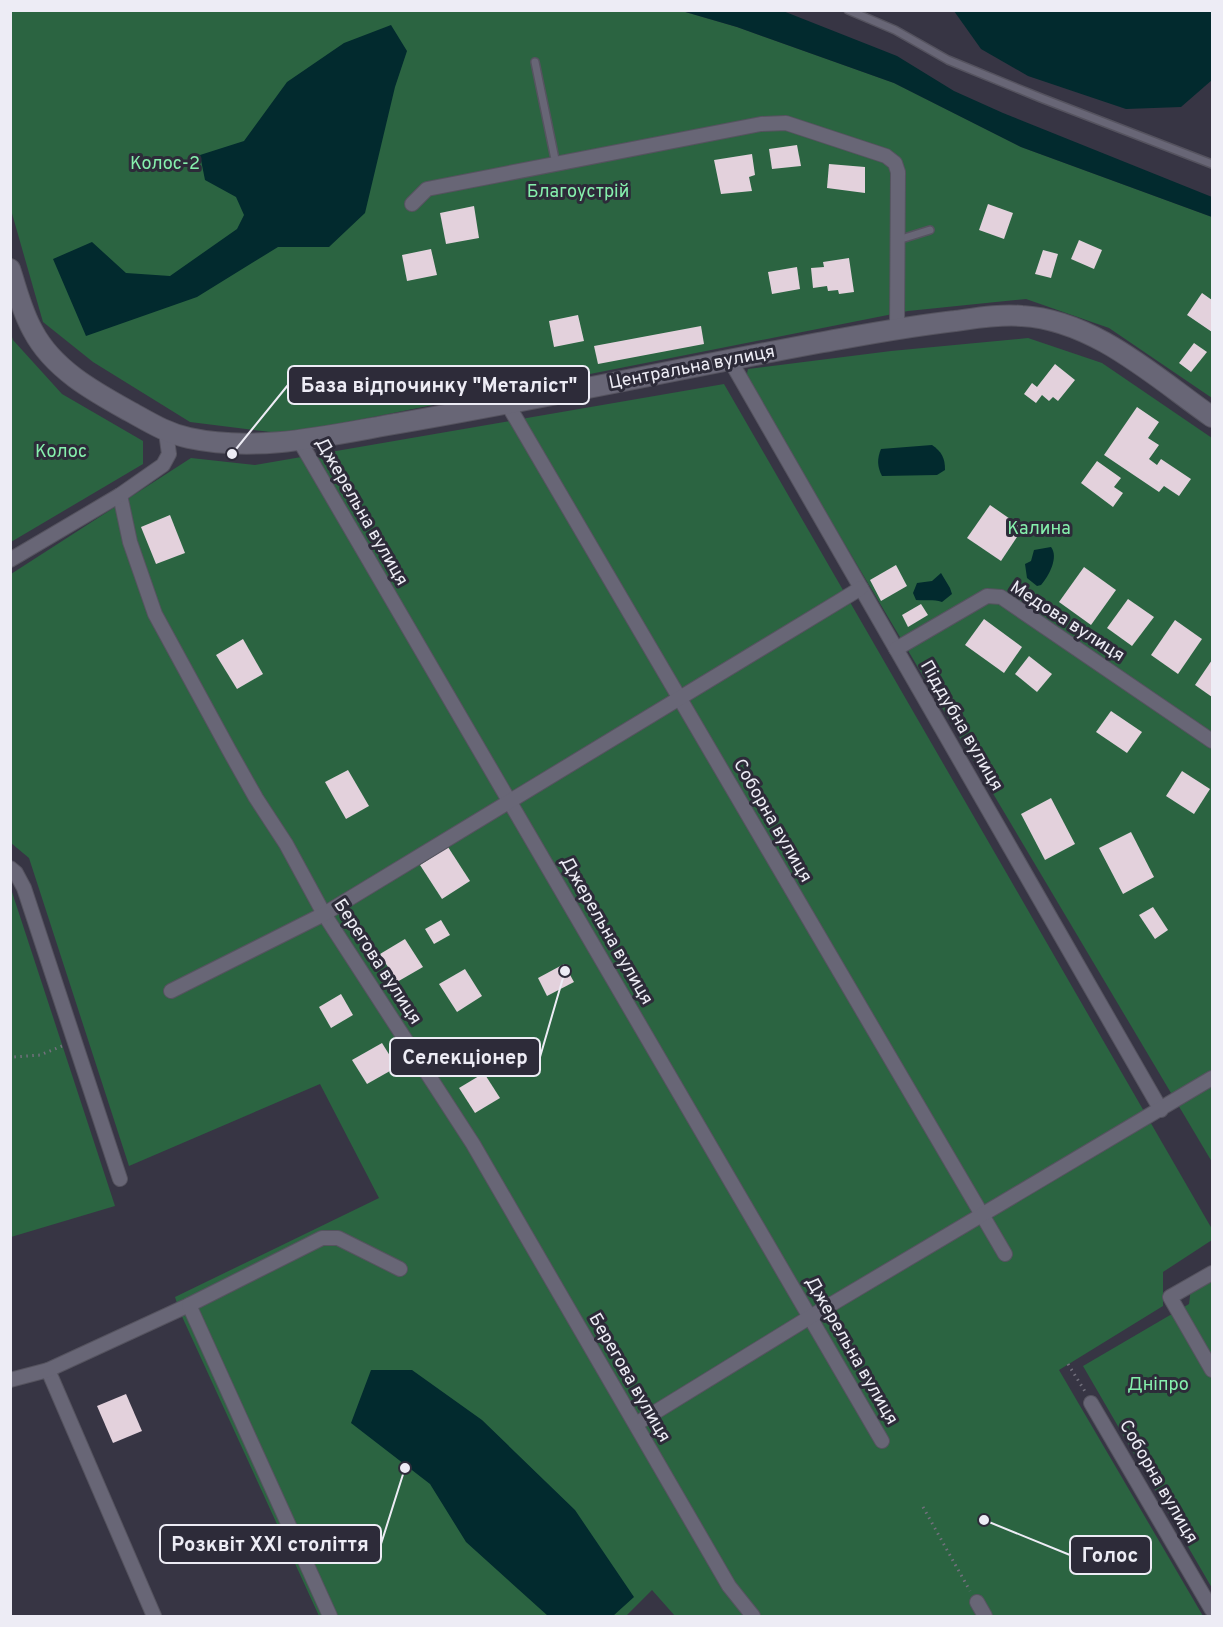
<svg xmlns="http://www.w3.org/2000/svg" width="1223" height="1627" font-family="Overpass,sans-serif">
  <rect width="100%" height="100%" fill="#373544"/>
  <g fill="#2b6441">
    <polygon points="11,11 682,11 737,27 894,83 1021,147 1212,217 1212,398 1109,328 1026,299 908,311 287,434 190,422 93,362 43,322 11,210"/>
    <polygon points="10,331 13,340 62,394 143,441 143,464 11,542"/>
    <polygon points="1028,338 1102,363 1212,438 1212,1162 746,378 748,369 891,351"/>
    <polygon points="724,384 1212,1229 1212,1240 1163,1272 1163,1306 1059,1370 1203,1616 675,1616 652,1590 626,1616 319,1616 179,1310 175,1297 379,1198 320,1084 129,1166 29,858 11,843 11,574 191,458 255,465"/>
    <polygon points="10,886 115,1206 11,1237 10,1237"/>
    <polygon points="1212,1275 1212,1588 1083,1366 1189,1304 1191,1288"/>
  </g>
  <g fill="#022a2e">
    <polygon points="783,11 897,56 954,91 1003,113 1212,197 1212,217 1021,147 894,83 737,27 682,11"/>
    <polygon points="954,11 1212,11 1212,80 1181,107 1126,109 1028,76 981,49"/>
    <polygon points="391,25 407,51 395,87 365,213 329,247 278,247 197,297 86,336 53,259 92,242 126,273 170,276 237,229 244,215 236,197 205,180 200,155 244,141 287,82 344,43"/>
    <path d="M932,445c10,7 13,13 13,25l-8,5 -55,1c-5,-10 -5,-17 -1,-27z"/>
    <path d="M1051,547c8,10 -2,29 -10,38l-4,1 -10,-8 -2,-14 6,-3 3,-11z"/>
    <path d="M941,573l9,15 2,6 -10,8c-9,-3 -16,-1 -26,-2l-3,-7 4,-10 15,-2z"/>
    <polygon points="371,1370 412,1370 482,1420 575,1510 634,1597 613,1616 548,1616 466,1542 430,1484 351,1423"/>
  </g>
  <g fill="#e3d1dc">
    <polygon points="797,145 801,166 772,169 769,149"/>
    <polygon points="752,154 755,175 749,177 752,191 721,194 714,160"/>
    <polygon points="829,164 865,167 865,193 827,188"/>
    <polygon points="988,204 1013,213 1004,239 979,230"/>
    <polygon points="474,206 479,238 446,244 440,213"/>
    <polygon points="1079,240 1102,250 1094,269 1071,259"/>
    <polygon points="431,249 437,275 407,281 402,255"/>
    <polygon points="1043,250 1058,254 1051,278 1035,274"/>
    <polygon points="849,258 854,292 839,294 838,290 828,291 827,286 813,288 811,268 824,267 823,262"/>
    <polygon points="797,267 800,289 772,294 768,272"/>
    <polygon points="1202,293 1212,300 1212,332 1187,315"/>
    <polygon points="578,315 584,341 554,347 549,321"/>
    <polygon points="701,326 704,344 598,364 594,346"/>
    <polygon points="1194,343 1207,352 1191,372 1179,363"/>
    <polygon points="1055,364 1075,380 1058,401 1053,397 1049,401 1042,395 1036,403 1024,394 1032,383 1037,387"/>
    <polygon points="1137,407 1159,422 1148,438 1159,445 1149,459 1157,465 1161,459 1191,479 1179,496 1164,486 1159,492 1104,455"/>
    <polygon points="1097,461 1121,478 1114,487 1123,493 1113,507 1081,483"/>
    <polygon points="990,505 1023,528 1001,561 967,538"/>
    <polygon points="170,515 185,553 156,564 141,527"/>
    <polygon points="896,565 907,586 881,601 870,580"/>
    <polygon points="1084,567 1116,590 1091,625 1059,602"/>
    <polygon points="1128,599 1154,617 1132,646 1107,628"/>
    <polygon points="921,604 928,615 908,627 902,615"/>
    <polygon points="984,619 1022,647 1004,673 965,645"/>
    <polygon points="1175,620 1202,639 1178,674 1151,655"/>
    <polygon points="243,639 263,674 237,689 216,655"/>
    <polygon points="1029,656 1052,674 1037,692 1015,674"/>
    <polygon points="1212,660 1212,697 1195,685"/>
    <polygon points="1111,711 1142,732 1127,753 1096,732"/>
    <polygon points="348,770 369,806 346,819 325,782"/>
    <polygon points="1182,771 1210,789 1194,814 1166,796"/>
    <polygon points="1051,798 1075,844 1045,860 1021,814"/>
    <polygon points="1131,832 1154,877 1123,894 1099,848"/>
    <polygon points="448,847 470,881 442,899 420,865"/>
    <polygon points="1153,907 1168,930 1155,939 1139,915"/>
    <polygon points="441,920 450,935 434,944 425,929"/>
    <polygon points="405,939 423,967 397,982 380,954"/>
    <polygon points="564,964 574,982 547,996 538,978"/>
    <polygon points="465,969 482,996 457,1012 439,984"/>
    <polygon points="341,994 353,1015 331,1028 319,1007"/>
    <polygon points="382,1043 397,1067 367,1084 352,1060"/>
    <polygon points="484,1073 500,1098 475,1113 459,1088"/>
    <polygon points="126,1394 142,1431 113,1443 97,1406"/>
  </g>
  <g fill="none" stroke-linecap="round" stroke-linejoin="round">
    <g stroke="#55535f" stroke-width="10">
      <g id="lane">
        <polyline points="848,10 895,30 948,60 1041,98 1212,164"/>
        <polyline points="535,62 556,164"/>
        <polyline points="898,240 930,230"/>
      </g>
    </g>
    <g stroke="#55535f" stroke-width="16">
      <g id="street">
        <polyline points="412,204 427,189 761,124 786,123 886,156 895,163 898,172 897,329"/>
        <polyline points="730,360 1161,1110"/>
        <polyline points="508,405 1005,1254"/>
        <polyline points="299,440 882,1441"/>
        <polyline points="120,495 130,542 155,614 229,750 256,798 286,844 324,914 473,1144 729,1586 753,1616"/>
        <polyline points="10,560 120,495 163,465 169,454 166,432"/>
        <polyline points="896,649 987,596 1001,597 1212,741"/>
        <polyline points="10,868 16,873 24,888 120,1179"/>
        <polyline points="171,991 324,914 861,588"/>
        <polyline points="1212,1273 1170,1297 1212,1370"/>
        <polyline points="48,1370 154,1616"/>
        <polyline points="10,1380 48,1370 189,1305"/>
        <polyline points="1091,1403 1212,1610"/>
        <polyline points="636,1424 810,1317 1212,1078"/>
        <polyline points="977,1602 985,1616"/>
        <polyline points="330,1616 189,1305 322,1238 338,1238 400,1269"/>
      </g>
    </g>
    <g stroke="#55535f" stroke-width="22">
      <path id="secondary" d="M10,269c7,21 12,43 23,62 20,38 60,60 96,80 20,11 37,22 60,27 70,15 141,-3 211,-15 140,-24 278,-54 418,-80 45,-8 91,-17 137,-22 22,-3 45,-7 67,-5 72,4 133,61 190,101"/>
    </g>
    <g stroke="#72707d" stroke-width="3" stroke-dasharray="1.5 4.5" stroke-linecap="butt">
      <polyline points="10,1061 14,1057 40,1055 62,1046"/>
      <polyline points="1068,1364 1086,1393"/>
      <polyline points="923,1507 970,1591"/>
    </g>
    <use href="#lane" stroke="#686676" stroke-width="7"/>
    <use href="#street" stroke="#686676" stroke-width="14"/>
    <use href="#secondary" stroke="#686676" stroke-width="20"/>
  </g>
  <g text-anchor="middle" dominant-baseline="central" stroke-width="6" stroke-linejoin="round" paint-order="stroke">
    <g font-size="18" fill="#86f0ad" stroke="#2d2b39">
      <text x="165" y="164">Колос-2</text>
      <text x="578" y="192">Благоустрій</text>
      <text x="61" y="452">Колос</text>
      <text x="1039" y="529">Калина</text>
      <text x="1158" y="1385">Дніпро</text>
    </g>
    <g font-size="18" fill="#edecf5" stroke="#2d2b39">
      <text transform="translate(692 368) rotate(-11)">Центральна вулиця</text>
      <text transform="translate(361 512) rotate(60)">Джерельна вулиця</text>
      <text transform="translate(1067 622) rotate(33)">Медова вулиця</text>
      <text transform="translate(961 726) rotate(60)">Піддубна вулиця</text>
      <text transform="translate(772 821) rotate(60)">Соборна вулиця</text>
      <text transform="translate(606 931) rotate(60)">Джерельна вулиця</text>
      <text transform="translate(377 962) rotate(57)">Берегова вулиця</text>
      <text transform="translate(851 1351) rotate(60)">Джерельна вулиця</text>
      <text transform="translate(629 1378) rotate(60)">Берегова вулиця</text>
      <text transform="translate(1158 1482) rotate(60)">Соборна вулиця</text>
    </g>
  </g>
  <path fill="none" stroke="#edecf5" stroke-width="2" d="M232 454L288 385M565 971L540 1057M405 1468L381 1544M984 1520L1070 1555"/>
  <g fill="#edecf5" stroke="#2d2b39" stroke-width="2">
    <circle cx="232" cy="454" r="6"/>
    <circle cx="565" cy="971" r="6"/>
    <circle cx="405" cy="1468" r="6"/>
    <circle cx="984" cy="1520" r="6"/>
  </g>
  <g fill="#2d2b39" stroke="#edecf5" stroke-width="2">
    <rect x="288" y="366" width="301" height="38" rx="6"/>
    <rect x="390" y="1038" width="150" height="38" rx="6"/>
    <rect x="160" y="1525" width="221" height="38" rx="6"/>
    <rect x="1070" y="1536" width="81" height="38" rx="6"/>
  </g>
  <g font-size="20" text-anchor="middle" font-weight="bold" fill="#edecf5">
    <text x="439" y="392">База відпочинку "Металіст"</text>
    <text x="465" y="1064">Селекціонер</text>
    <text x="270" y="1551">Розквіт XXI століття</text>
    <text x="1110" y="1562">Голос</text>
  </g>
  <rect width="1223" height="1627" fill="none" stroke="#edecf5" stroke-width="24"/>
</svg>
